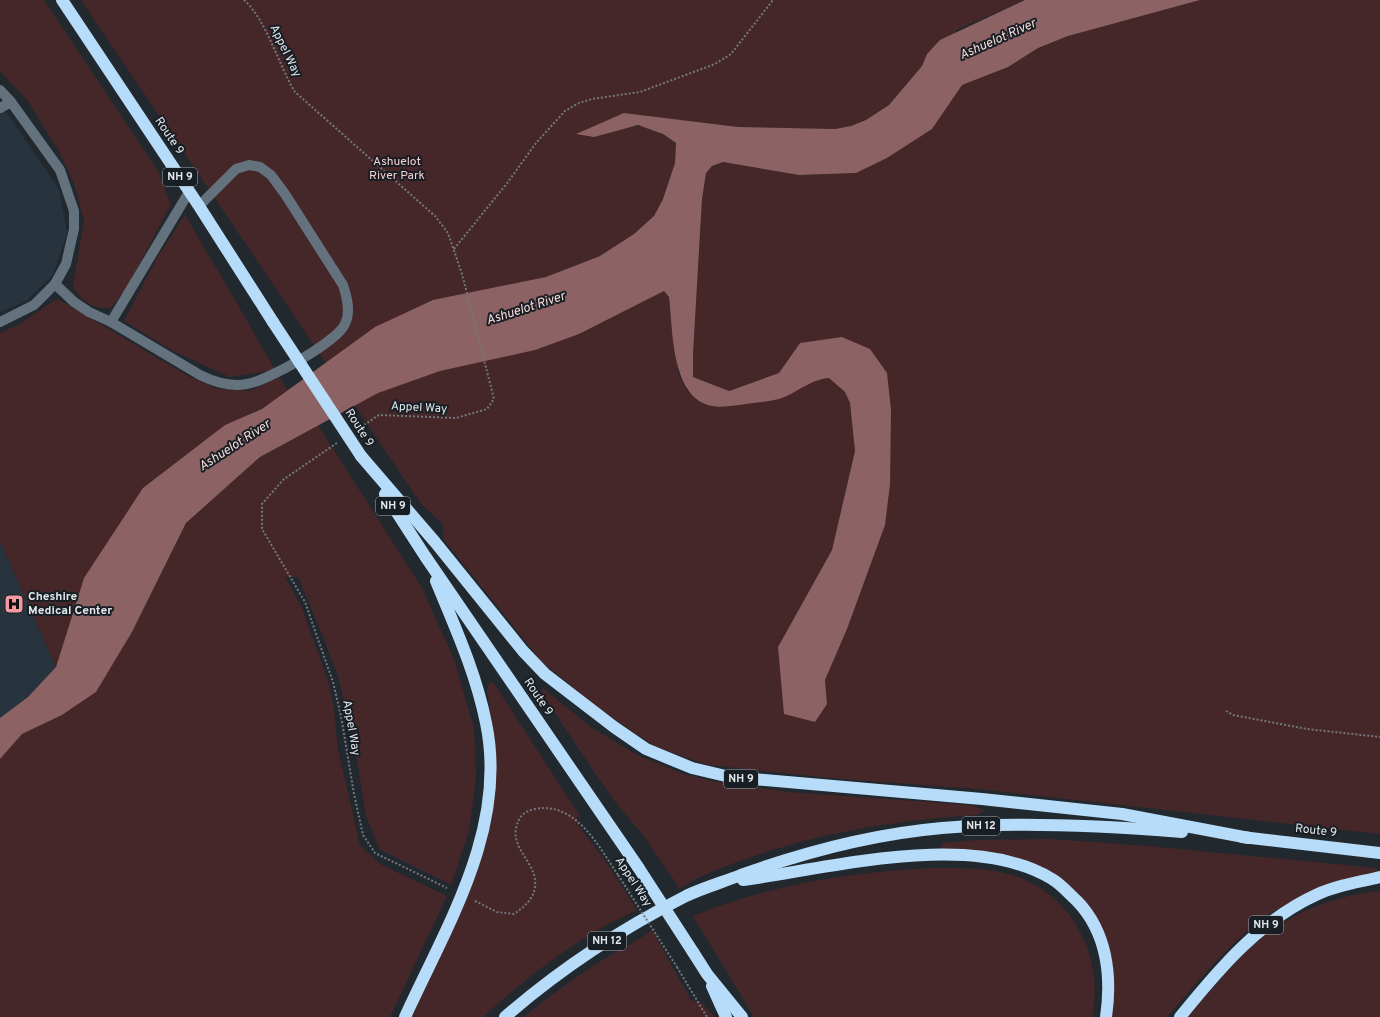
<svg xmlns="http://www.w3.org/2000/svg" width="1380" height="1017" font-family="Overpass,sans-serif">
  <rect width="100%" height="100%" fill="#21282e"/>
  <g fill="#27343e">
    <polygon points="0,103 59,189 67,233 53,275 25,302 0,312"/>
    <polygon points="0,541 56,667 28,697 0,718"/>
  </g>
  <g fill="#462729">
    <path d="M0,0h44l113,169 14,35 -42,80 -18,24c-20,1 -27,-6 -38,-21l11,-67 -10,-37 -15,-32 -32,-51 -27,-29z"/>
    <path d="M81,0h944l-66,29 -32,25 -5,12 -33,39 -23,15 -15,6 -16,3 -97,-2 -114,-14 -30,24c37,-11 49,-20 82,7l-1,19 -12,36 -9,17 -20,18 -34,22 -42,16 21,62 85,-43 5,6 9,75 10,21 92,5 37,-19 12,-1 16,14 5,11 5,48 -23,99 -54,97 49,57 -2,-24 22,-51 38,-104 6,-115 -91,-67 -21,30 -51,18 -35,-14v-23l9,-155 4,-26 6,-7 11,-4 76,13 57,-2 31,-15 45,-29 29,-44 47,-18 30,-19 30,-12 132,-36h180v834l-401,-45 -138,-10 -133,-14 -52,-18 -54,-36 -60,-49 -99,-123v-15l-21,-19z"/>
    <polygon points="185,215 230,291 275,370 230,377 173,351 124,321 157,258"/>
    <polygon points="58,299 188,376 215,388 249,391 279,377 288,391 262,409 225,425 84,578 56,667 0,541 0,333 18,325 52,302"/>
    <polygon points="318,425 422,588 454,659 474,729 476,778 469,831 451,885 379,849 366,815 353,736 338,676 322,634 298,577 285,577 301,606 328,680 334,710 338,749 360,845 380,864 447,896 390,1017 0,1017 0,759 22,734 62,715 96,692 132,632 186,523 260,457"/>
    <path d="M493,682l89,137 -5,-4 2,11 27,36 31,48c-14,7 -28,13 -41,21 -40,24 -79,55 -113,86h-73l53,-116 31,-111v-51l-7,-48 1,-7z"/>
    <path d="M543,688l49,40 45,27 44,18 26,7 81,12 183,13 13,5 -7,5c-81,5 -154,17 -231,44 -22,8 -47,16 -66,30l-37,-54 -27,-32 -17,-24 -56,-84 -2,-4z"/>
    <path d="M1050,839l98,7 229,22 1,5c-30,11 -64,19 -92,32 -44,20 -87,76 -119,112h-57l2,-6 -23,-99 -47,-42 -100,-19 -1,-8 37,-3z"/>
    <path d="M928,868c28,0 57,-1 84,7 60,18 93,83 80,142h-338l-61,-101c74,-31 155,-43 235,-48z"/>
    <path d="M1380,891v126h-193c22,-24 43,-50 66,-72 32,-30 84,-51 127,-54z"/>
    <path d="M652,930l39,70 11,3 13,14h-191c25,-21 52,-40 80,-58 16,-10 33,-17 48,-29z"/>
  </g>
  <path fill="#8c6264" d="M1025,0h175l-132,36 -30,12 -30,19 -46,18 -30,44 -45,29 -31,15 -57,2 -76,-13 -11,4 -6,7 -4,26 -9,155v23l36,14 50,-18 21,-30 42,-6 28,12 17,24 4,37 -1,74 -5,41 -38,104 -22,51 2,24 -12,18 -31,-8 -6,-67 54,-97 23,-99 -5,-48 -5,-11 -16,-14c-21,2 -31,15 -50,21 -13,3 -26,4 -40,6 -11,1 -25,4 -36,-2 -32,-16 -30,-74 -34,-106l-5,-6 -85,43 -44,16 -95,21 -62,22 -118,64 -74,66 -54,109 -36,60 -34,23 -40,19 -22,25v-41l28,-21 28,-30 28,-89 59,-90 82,-63 37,-16 113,-82 58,-27 113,-23 54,-21 34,-22 20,-18 9,-17 12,-36 1,-20 -13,-9 -25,-9 -44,12 -18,-3 48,-21 114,14 97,2 16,-3 15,-6 23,-15 33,-39 5,-12 13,-14z"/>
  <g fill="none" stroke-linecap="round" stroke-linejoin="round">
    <g stroke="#72797e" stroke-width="2" stroke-dasharray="2 2" stroke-linecap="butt">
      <path d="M244,0c22,19 35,66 51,92l140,124 13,17 14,41 32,125 -7,10 -31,9 -77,-3 -21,14"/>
      <polyline points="454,249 508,182 536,143 565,111 579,103 592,99 640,92 715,64 731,54 773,0"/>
      <polyline points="337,443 284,479 262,504 262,529 305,602 333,682 341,716 354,794 363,835 375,853 447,888"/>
      <polyline points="1226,711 1233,715 1307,729 1380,737"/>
      <path d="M475,901l22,11 17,2c10,-7 20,-15 21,-28 3,-21 -23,-36 -19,-57 2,-12 8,-18 19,-20 41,-8 64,38 83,66"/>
      <polyline points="677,967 707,1017"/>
    </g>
    <g stroke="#64727d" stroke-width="10">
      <polyline points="0,90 11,102 0,108"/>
      <path d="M55,284l19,18 15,10 22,10 89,53c14,7 31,12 47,9 20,-3 90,-42 98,-60 6,-12 2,-27 -2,-39l-58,-91 -14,-19 -11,-8 -11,-2 -13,4 -37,37"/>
      <polyline points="0,322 34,305 55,284 66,264 74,229 74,211 60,170 11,102"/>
      <polyline points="111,322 189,192"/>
    </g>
    <g stroke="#b7dcf9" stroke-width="12">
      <polyline points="62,0 199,206 273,322"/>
      <polyline points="361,456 435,542 523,651 545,674 614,727 646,749 692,768 730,777 982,799 1122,814 1249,838"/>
      <polyline points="385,494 425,556 638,867"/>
      <polyline points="1242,837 1380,853"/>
      <path d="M743,880c88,-12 229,-50 309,-1 9,5 17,15 25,22 30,31 35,75 29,116"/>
      <polyline points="693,952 707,974 742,1017"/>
      <polyline points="712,986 726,1017"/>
      <path d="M405,1017c42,-92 103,-189 81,-294 -10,-50 -31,-96 -50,-142"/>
      <path d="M505,1017c55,-48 116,-88 181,-121 17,-8 37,-14 55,-21 64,-23 133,-41 201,-47 76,-7 165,-2 240,4"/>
      <path d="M1180,1017c39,-48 80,-97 138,-123 19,-9 42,-12 62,-17"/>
    </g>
    <polyline stroke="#72797e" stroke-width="2" stroke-dasharray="2 2" stroke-linecap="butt" points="618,875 677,967"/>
    <g stroke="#b7dcf9" stroke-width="12">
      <polyline points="273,322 361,456"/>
      <polyline points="638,867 693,952"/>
    </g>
  </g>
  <defs>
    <g id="hospital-square" transform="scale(1)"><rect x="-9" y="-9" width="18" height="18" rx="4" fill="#f49aa0" stroke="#171e24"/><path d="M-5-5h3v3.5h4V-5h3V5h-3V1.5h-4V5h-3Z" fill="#111"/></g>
  </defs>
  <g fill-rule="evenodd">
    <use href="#hospital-square" x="14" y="604"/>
  </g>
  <g text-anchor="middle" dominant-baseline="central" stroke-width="4" stroke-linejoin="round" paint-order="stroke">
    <g fill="#171e24" stroke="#a5abaf" stroke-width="1">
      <rect x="163" y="168" width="34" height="18" rx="3"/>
      <rect x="376" y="497" width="34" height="18" rx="3"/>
      <rect x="724" y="770" width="34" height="18" rx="3"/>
      <rect x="962" y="817" width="38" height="18" rx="3"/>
      <rect x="1249" y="916" width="34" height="18" rx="3"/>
      <rect x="588" y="932" width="38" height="18" rx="3"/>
    </g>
    <g font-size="11" font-weight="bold" fill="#e2e7eb">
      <text x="180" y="177">NH 9</text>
      <text x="393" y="506">NH 9</text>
      <text x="741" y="779">NH 9</text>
      <text x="981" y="826">NH 12</text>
      <text x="1266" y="925">NH 9</text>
      <text x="607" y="941">NH 12</text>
    </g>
    <g font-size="12" fill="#e2e7eb" stroke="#171e24">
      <text transform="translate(285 51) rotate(64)">Appel Way</text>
      <text transform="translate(169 136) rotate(56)">Route 9</text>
      <text transform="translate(419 408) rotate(3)">Appel Way</text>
      <text transform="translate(359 428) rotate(57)">Route 9</text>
      <text transform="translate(538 697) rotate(56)">Route 9</text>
      <text transform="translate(351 728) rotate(80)">Appel Way</text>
      <text transform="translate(1316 831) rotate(6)">Route 9</text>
      <text transform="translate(633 882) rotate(57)">Appel Way</text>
    </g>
    <g font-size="12" fill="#facdcf" stroke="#171e24">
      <text x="397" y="162">Ashuelot<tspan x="397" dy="14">River Park</tspan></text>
    </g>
    <g font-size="12" font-weight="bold" fill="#e2e7eb" stroke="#171e24" text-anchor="start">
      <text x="28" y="597">Cheshire<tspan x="28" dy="14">Medical Center</tspan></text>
    </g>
    <g font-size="13" font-style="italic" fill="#f8d9da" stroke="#171e24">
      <text transform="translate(998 40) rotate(-24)">Ashuelot River</text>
      <text transform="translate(526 309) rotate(-18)">Ashuelot River</text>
      <text transform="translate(235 446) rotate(-33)">Ashuelot River</text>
    </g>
  </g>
</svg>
